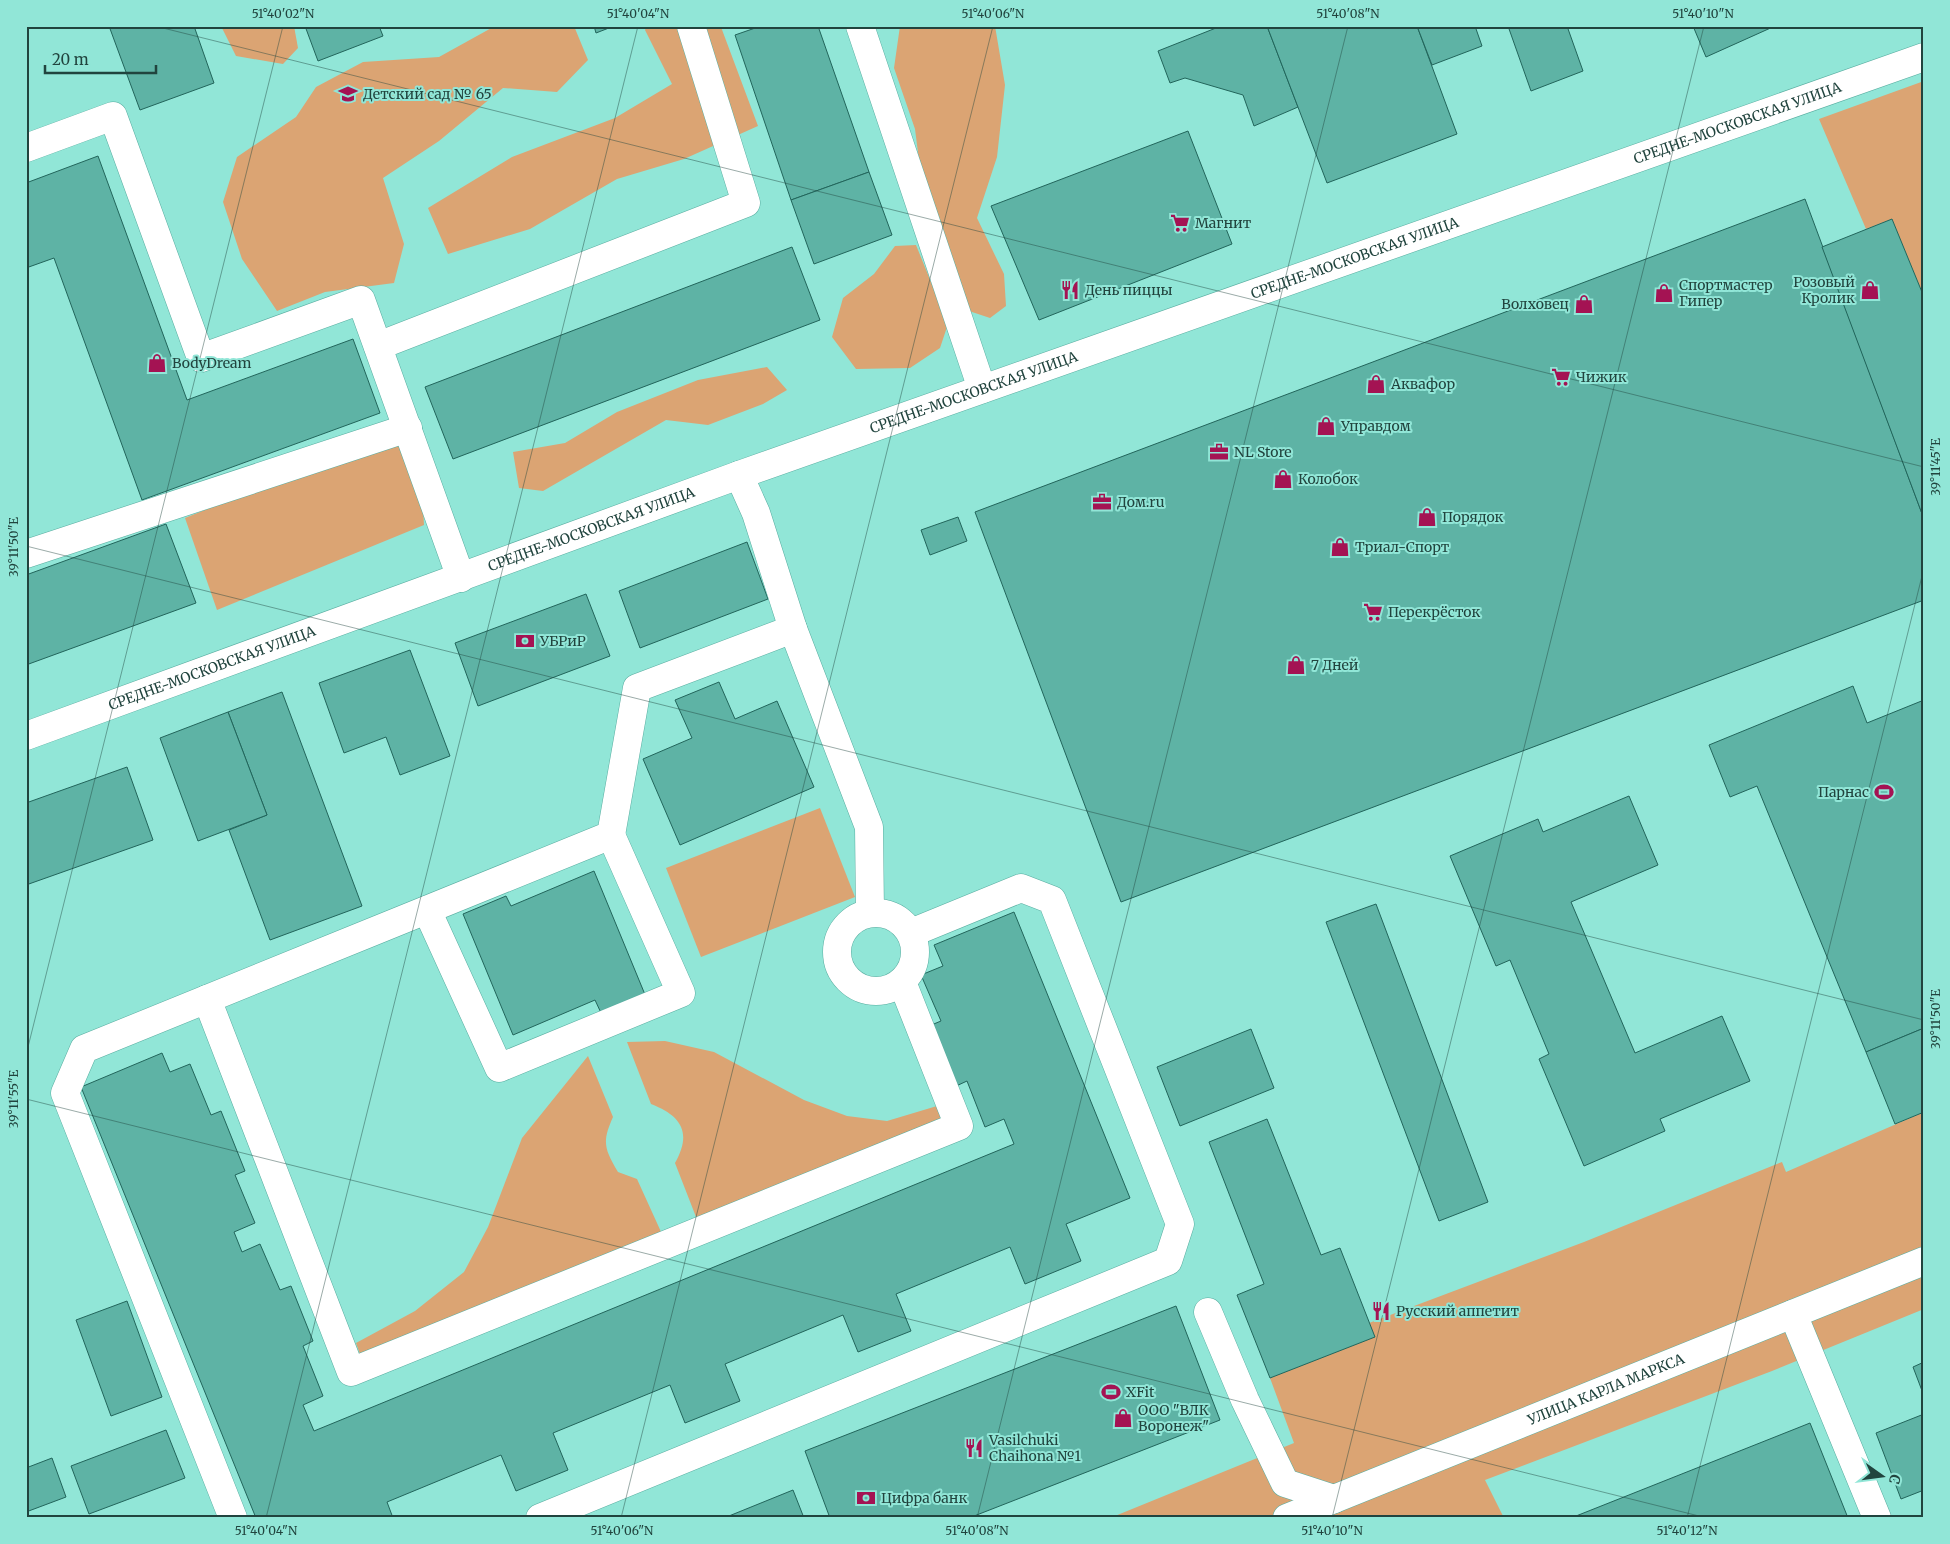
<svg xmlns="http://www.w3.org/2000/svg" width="1950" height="1544" font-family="Merriweather,serif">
  <rect width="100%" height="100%" fill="#91e6d7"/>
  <g fill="#dba473">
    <polygon points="221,26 294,26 298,48 283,64 236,56"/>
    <polygon points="495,26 574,26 588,60 557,92 503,88 439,141 383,178 404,244 394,283 325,292 277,311 242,259 223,202 237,157 296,117 316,87 363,62 439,57"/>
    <polygon points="647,26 721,27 758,126 684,159 617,179 530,229 448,254 428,208 512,157 615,118 672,84 645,30"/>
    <polygon points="900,26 995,26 1005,85 997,157 977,218 1004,274 1006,306 990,318 966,310 955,265 922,184 915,129 894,68"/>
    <polygon points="1924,81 1924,297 1892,219 1866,229 1819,119"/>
    <polygon points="916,245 948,324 940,348 910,368 856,369 832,337 843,298 874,274 895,246"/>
    <polygon points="767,367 787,390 763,404 708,425 666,420 543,491 519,488 513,452 565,443 617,412 698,380"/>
    <polygon points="400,442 422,489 424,525 217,610 185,518 264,486"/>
    <polygon points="820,808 855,897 701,957 666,868"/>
    <path d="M665,1041l49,11 90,48 43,16 40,5 50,-15 8,19 -247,97 -23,-59c17,-30 7,-47 -24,-59l-24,-62z"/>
    <path d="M588,1056l25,61c-11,25 -9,31 5,55l19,7 25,55 -301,123 -5,-14 59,-32 49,-39 24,-45 34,-89z"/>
    <polygon points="1924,1112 1924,1309 1772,1371 1485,1480 1504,1518 1110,1518 1294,1443 1270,1378 1374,1337 1369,1323 1584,1242 1782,1162 1786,1172"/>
  </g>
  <g fill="#5eb3a5" stroke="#22655b">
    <polygon points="109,26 194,26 214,83 140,110"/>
    <polygon points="305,26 379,26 383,36 318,61"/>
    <polygon points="594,26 614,26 596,33"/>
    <polygon points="761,26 818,26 869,172 791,200 735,35"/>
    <polygon points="1221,26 1267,26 1298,107 1254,126 1243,95 1185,78 1170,83 1158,51"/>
    <polygon points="1267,26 1417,26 1457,134 1327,183"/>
    <polygon points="1417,26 1475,26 1482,46 1432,65"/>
    <polygon points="1508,26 1567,26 1583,71 1531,91"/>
    <polygon points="1693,26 1775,26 1706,57"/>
    <polygon points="1188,131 1232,244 1039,320 991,206"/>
    <polygon points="98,156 187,400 353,339 380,413 142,500 54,258 26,268 26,183"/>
    <polygon points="869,172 892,235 814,264 791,200"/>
    <polygon points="1805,199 1924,519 1924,600 1121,902 975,512"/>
    <polygon points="1892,219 1924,297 1924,519 1822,247"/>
    <polygon points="792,247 820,320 453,459 425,387"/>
    <polygon points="958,517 967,541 930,555 921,530"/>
    <polygon points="166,524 196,603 26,665 26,575"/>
    <polygon points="747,542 768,599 640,648 619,591"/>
    <polygon points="586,594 610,656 478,706 455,643"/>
    <polygon points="410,650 450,756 400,775 386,737 344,753 319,683"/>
    <polygon points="719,682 735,719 777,701 814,787 680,845 643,759 692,738 675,700"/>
    <polygon points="1853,686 1867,723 1924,700 1924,1028 1866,1052 1757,786 1730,797 1709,745"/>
    <polygon points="282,692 362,906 270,940 229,830 267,815 228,712"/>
    <polygon points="228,712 267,815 198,841 160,738"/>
    <polygon points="127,767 153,840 26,885 26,803"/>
    <polygon points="1629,796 1658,865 1571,902 1635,1053 1722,1016 1750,1081 1660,1119 1665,1131 1584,1166 1539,1059 1549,1054 1510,960 1496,966 1450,856 1538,819 1543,832"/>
    <polygon points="594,871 646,997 602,1015 595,1000 513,1035 463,914 506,896 511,906"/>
    <polygon points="1376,904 1488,1202 1439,1221 1326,922"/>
    <polygon points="1014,912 1130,1198 1066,1224 1081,1261 1025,1284 1010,1247 896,1294 911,1331 858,1352 843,1315 725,1364 740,1401 685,1423 670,1385 553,1433 568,1470 516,1491 501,1455 387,1502 393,1518 256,1518 81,1087 162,1053 170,1072 190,1064 211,1115 221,1111 245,1171 235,1175 255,1223 234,1232 242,1252 260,1244 280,1290 291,1286 313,1341 303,1346 323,1396 303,1405 314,1431 1014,1144 1004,1119 985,1127 967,1081 954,1087 929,1026 941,1021 921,975 943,966 934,945"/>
    <polygon points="1924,1028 1924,1112 1895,1124 1866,1052"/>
    <polygon points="1251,1029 1274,1088 1180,1126 1157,1067"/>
    <polygon points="1267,1119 1321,1255 1340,1248 1375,1337 1270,1378 1237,1295 1264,1284 1209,1142"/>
    <polygon points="127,1301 162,1397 111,1416 76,1320"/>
    <polygon points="1176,1306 1220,1420 969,1518 830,1518 805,1451"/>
    <polygon points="1924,1362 1924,1396 1913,1367"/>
    <polygon points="1924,1414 1924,1490 1901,1499 1876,1433"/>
    <polygon points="1810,1423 1848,1518 1571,1518 1795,1429"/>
    <polygon points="166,1430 185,1478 89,1514 71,1466"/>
    <polygon points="52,1458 66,1497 26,1512 26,1468"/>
    <polygon points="793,1490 804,1518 724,1518"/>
  </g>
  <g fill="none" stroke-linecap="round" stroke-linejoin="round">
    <g stroke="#58ada0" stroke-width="29">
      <g id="minor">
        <polyline points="860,26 982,389"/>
        <polyline points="26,148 113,116 201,358 361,300 461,578"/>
        <polyline points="378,346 746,203 691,26"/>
        <polyline points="739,475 756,513 793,629 869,827 870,913"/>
        <polyline points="26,554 408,428"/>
        <path id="s1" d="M26,736l713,-261 1185,-418"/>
        <polyline points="427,910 499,1068 681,993 611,835"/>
        <circle cx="876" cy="952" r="39"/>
        <polyline points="207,999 351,1372 959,1126 902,982"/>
        <polyline points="1208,1312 1245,1400 1285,1483 1334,1499"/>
        <polyline points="1793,1314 1877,1518"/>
        <polyline points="233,1518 65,1093 84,1049 611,835 637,688 793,629"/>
        <polyline points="540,1518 1168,1261 1180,1224 1052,900 1021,888 911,933"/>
        <path id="s2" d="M1287,1518l637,-257"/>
      </g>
    </g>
    <use href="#minor" stroke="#fff" stroke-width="28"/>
  </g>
  <path fill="none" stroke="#21443e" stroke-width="1" stroke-opacity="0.45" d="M155,26l1769,441M26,546l1898,474M26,1055l257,-1029M26,1099l1681,419M266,1518l372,-1492M621,1518l372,-1492M977,1518l371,-1492M1332,1518l372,-1492M1687,1518l237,-950"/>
  <defs>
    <g id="school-bare" transform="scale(1.5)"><path d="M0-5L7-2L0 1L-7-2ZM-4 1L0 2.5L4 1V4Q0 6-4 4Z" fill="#a41353" stroke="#91e6d7" stroke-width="2.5" paint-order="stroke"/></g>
    <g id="supermarket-bare" transform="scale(1.5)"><path d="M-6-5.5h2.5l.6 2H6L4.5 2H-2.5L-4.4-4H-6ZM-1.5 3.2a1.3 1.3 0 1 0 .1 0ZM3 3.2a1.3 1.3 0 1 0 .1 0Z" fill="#a41353" stroke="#91e6d7" stroke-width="2.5" paint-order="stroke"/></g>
    <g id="restaurant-bare" transform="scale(1.5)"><path d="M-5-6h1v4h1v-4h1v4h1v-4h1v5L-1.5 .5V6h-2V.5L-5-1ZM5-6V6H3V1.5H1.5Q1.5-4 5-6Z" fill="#a41353" stroke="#91e6d7" stroke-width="2.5" paint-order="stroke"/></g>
    <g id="shop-bare" transform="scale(1.5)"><path d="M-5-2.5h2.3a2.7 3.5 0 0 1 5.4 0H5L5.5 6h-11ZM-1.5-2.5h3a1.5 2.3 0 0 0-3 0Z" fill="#a41353" stroke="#91e6d7" stroke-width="2.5" paint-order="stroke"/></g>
    <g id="office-bare" transform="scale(1.5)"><path d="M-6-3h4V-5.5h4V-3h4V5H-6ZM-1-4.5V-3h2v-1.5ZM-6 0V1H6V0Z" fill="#a41353" stroke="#91e6d7" stroke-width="2.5" paint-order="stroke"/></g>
    <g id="bank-bare" transform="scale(1.5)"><path d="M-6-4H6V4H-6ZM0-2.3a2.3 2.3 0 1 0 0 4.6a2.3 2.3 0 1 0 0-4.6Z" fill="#a41353" stroke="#91e6d7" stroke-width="2.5" paint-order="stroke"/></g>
    <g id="stadium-bare" transform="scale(1.5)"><path d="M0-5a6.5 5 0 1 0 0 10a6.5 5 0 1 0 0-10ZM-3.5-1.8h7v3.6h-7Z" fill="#a41353" stroke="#91e6d7" stroke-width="2.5" paint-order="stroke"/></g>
  </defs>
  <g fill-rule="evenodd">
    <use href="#school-bare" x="348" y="94"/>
    <use href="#supermarket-bare" x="1180" y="223"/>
    <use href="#restaurant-bare" x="1070" y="290"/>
    <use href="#shop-bare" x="1870" y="290"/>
    <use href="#shop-bare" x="1664" y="293"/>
    <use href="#shop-bare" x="1584" y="304"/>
    <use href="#shop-bare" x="157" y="363"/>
    <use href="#supermarket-bare" x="1561" y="377"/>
    <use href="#shop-bare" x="1376" y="384"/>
    <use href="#shop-bare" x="1326" y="426"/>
    <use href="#office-bare" x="1219" y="452"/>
    <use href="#shop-bare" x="1283" y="479"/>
    <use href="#office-bare" x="1102" y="502"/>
    <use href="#shop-bare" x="1427" y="517"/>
    <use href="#shop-bare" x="1340" y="547"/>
    <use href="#supermarket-bare" x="1373" y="612"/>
    <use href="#bank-bare" x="525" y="641"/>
    <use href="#shop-bare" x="1296" y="665"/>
    <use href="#stadium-bare" x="1884" y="792"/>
    <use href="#restaurant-bare" x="1381" y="1311"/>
    <use href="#stadium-bare" x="1111" y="1392"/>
    <use href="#shop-bare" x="1123" y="1418"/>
    <use href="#restaurant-bare" x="974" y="1448"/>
    <use href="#bank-bare" x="866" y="1498"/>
  </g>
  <g text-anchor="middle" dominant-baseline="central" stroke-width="4" stroke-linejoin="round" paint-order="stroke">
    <g font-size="14" fill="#21443e" stroke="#91e6d7" text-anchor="start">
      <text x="363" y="94">Детский сад № 65</text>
      <text x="1195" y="223">Магнит</text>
      <text x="1855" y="282" text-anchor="end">Розовый<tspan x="1855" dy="16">Кролик</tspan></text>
      <text x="1679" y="285">Спортмастер<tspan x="1679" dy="16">Гипер</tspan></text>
      <text x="1085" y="290">День пиццы</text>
      <text x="1569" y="304" text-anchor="end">Волховец</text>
      <text x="172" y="363">BodyDream</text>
      <text x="1576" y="377">Чижик</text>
      <text x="1391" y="384">Аквафор</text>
      <text x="1341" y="426">Управдом</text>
      <text x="1234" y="452">NL Store</text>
      <text x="1298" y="479">Колобок</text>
      <text x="1117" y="502">Дом.ru</text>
      <text x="1442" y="517">Порядок</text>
      <text x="1355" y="547">Триал-Спорт</text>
      <text x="1388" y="612">Перекрёсток</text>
      <text x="540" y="641">УБРиР</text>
      <text x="1311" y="665">7 Дней</text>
      <text x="1869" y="792" text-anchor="end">Парнас</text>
      <text x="1396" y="1311">Русский аппетит</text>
      <text x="1126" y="1392">XFit</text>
      <text x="1138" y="1410">ООО "ВЛК<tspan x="1138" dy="16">Воронеж"</tspan></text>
      <text x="989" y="1440">Vasilchuki<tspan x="989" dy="16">Chaihona №1</tspan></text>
      <text x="881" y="1498">Цифра банк</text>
    </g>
    <g font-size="14" fill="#21443e" stroke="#91e6d7">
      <text stroke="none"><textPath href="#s1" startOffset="1818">СРЕДНЕ-МОСКОВСКАЯ УЛИЦА</textPath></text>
      <text stroke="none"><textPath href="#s1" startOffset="1412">СРЕДНЕ-МОСКОВСКАЯ УЛИЦА</textPath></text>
      <text stroke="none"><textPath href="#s1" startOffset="1008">СРЕДНЕ-МОСКОВСКАЯ УЛИЦА</textPath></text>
      <text stroke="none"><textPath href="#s1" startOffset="602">СРЕДНЕ-МОСКОВСКАЯ УЛИЦА</textPath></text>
      <text stroke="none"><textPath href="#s1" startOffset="198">СРЕДНЕ-МОСКОВСКАЯ УЛИЦА</textPath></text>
      <text stroke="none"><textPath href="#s2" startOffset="344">УЛИЦА КАРЛА МАРКСА</textPath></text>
    </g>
  </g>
  <rect width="1950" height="1544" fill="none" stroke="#91e6d7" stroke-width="55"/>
  <g transform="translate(1882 1476) rotate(104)" stroke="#91e6d7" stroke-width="4" paint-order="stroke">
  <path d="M0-4L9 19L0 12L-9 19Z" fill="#21443e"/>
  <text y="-8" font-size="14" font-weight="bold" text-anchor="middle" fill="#21443e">С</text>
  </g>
  <path d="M45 65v8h111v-8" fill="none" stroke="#21443e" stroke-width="2.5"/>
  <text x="52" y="65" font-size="15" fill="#21443e" stroke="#91e6d7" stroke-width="4" paint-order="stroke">20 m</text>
  <rect x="28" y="28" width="1894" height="1488" fill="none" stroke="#21443e" stroke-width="2"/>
  <g font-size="12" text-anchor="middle" fill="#21443e">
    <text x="283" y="18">51°40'02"N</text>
    <text x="638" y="18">51°40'04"N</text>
    <text x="993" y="18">51°40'06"N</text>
    <text x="1348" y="18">51°40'08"N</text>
    <text x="1703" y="18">51°40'10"N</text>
    <text transform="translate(1936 467) rotate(-90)" y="4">39°11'45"E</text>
    <text transform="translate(14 547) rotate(-90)" y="4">39°11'50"E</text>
    <text transform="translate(1936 1019) rotate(-90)" y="4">39°11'50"E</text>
    <text transform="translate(14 1099) rotate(-90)" y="4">39°11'55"E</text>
    <text x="266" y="1535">51°40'04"N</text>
    <text x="622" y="1535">51°40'06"N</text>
    <text x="977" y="1535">51°40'08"N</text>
    <text x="1332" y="1535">51°40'10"N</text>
    <text x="1687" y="1535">51°40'12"N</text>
  </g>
</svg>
